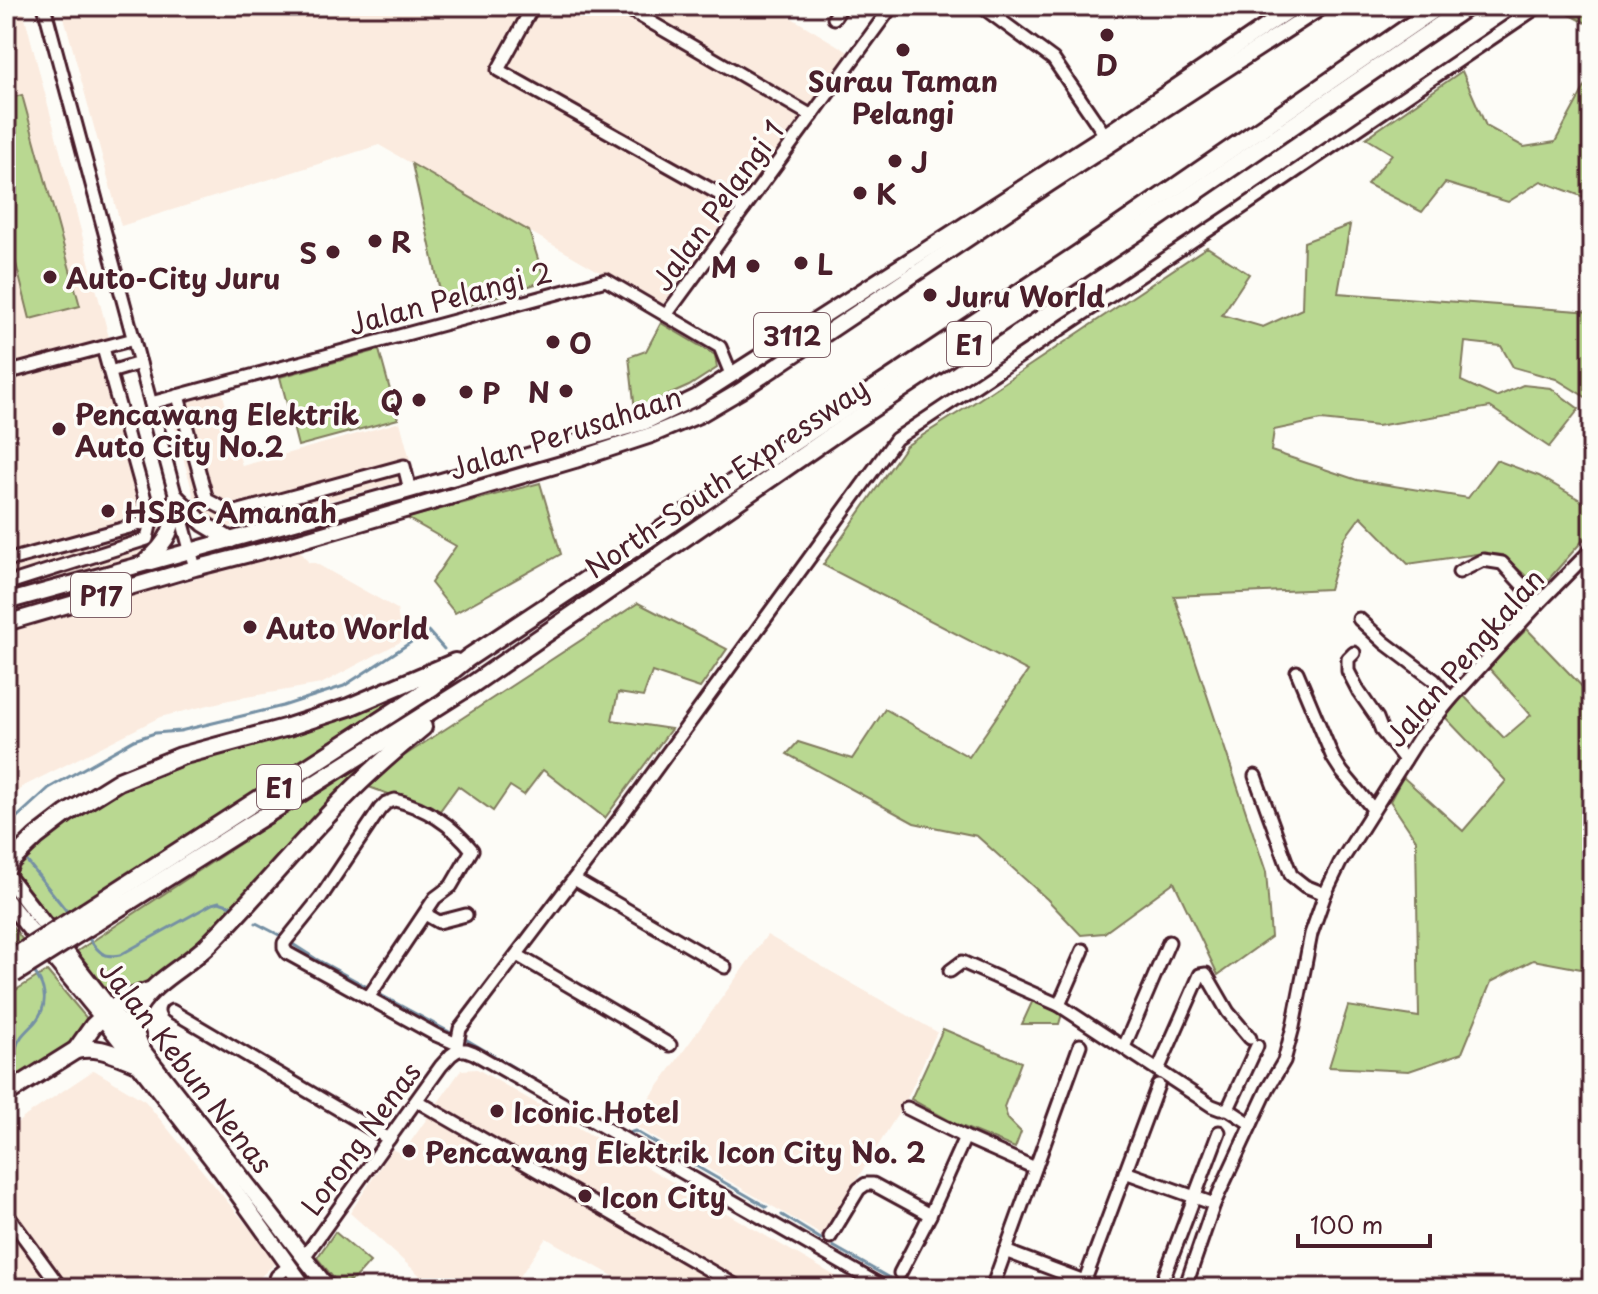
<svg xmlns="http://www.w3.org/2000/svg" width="1598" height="1294" font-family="'Playpen Sans',sans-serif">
  <rect width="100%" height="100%" fill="#fdfcf7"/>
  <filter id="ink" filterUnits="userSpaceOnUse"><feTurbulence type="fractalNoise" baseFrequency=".0125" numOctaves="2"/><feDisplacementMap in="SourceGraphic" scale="16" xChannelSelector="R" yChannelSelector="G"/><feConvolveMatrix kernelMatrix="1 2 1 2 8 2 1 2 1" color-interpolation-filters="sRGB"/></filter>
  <g filter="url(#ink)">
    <g fill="#fbebdf">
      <polygon points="6,6 22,6 174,585 298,548 309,563 315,563 397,609 402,641 321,684 229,700 160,717 22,787 6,812"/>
      <polygon points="61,6 772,6 850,53 661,307 379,145 121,226"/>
      <polygon points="222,391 242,466 400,422 415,478 226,528 198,512 169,405"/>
      <polygon points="767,935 937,1032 906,1101 822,1235 631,1124"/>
      <polygon points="477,1069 856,1288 634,1288 546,1238 514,1285 518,1288 434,1288 350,1213 392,1149 402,1154 461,1070"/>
      <polygon points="94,1070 145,1101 277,1262 248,1288 6,1288 6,1132 27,1115"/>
    </g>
    <g fill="#b9d891" stroke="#827c5e" stroke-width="2">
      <polygon points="1592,6 1592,26 1555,7 1556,6"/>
      <polygon points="1592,51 1592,200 1541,181 1508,202 1445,183 1422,212 1367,184 1392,154 1366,138 1462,71 1486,126 1524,147 1555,142 1588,81"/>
      <polygon points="22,95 80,306 30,319 6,224 6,99"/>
      <polygon points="412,164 529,231 545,281 466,306 442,300"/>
      <polygon points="1350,225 1338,293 1592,312 1592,401 1556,379 1513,367 1501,346 1465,342 1461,381 1496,397 1523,385 1551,388 1579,409 1549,447 1490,407 1377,426 1321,420 1274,430 1271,451 1357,480 1468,498 1496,460 1539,476 1592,507 1592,530 1540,589 1503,555 1483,553 1408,564 1361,516 1344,539 1329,589 1174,596 1266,872 1271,937 1218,975 1174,882 1104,933 1081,935 1047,899 977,836 914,823 787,754 798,742 852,759 885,709 969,757 1028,671 823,565 906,446 972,404 1207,247 1249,274 1222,315 1263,327 1302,309 1304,242"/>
      <polygon points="661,323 715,355 717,368 689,386 635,410 629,357 646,351"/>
      <polygon points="379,350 398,419 298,446 280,377"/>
      <polygon points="540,483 561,554 455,613 431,583 456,546 407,518"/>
      <polygon points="638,603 727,649 700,688 652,672 643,697 618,693 612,720 671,729 605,818 543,770 524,795 510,786 493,811 458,786 439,812 369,787 398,760"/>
      <polygon points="1527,629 1592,697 1592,971 1533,960 1491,982 1462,1053 1409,1071 1329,1067 1348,1006 1419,1017 1416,840 1390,801 1403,777 1463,831 1506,781 1444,716 1463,695 1504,738 1531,715 1488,667"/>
      <polygon points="405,692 56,925 13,869 22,854 103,795 144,774 337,718"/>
      <polygon points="416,727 217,925 166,972 142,990 117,1000 111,998 76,952"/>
      <polygon points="6,918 25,943 6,954"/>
      <polygon points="47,971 89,1021 68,1048 6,1089 6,996"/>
      <polygon points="1033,1000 1062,1014 1059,1024 1022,1024"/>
      <polygon points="943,1029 1021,1062 1004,1107 1008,1119 1021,1132 1015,1148 956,1124 911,1099"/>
      <path d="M335,1232l35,30c-10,11 -18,25 -34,19l-19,-23z"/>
    </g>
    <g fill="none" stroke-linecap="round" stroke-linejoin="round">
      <g stroke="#7590a4" stroke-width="3">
        <polyline points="6,824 15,819 49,788 134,740 155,733 180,731 283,706 344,686 428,631 444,649"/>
        <polyline points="6,838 7,839"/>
        <polyline points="26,860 69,914"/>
        <polyline points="256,923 281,936"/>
        <path d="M86,935c11,14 15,24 34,20l92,-51 7,-2 12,4"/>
        <polyline points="6,938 15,947"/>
        <polyline points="291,943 316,959 371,989"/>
        <polyline points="377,993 455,1035"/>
        <polyline points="462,1037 627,1134 635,1131 767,1207"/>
        <path d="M18,1080c-1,-10 -5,-22 -2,-32 3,-12 12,-18 19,-26 15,-18 10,-37 -3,-53"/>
        <polyline points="782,1215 821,1239"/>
        <polyline points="833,1246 907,1288"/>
      </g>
      <g stroke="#4a1f2b" stroke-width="17">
        <g id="minor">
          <polyline points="44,6 195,568"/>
          <polyline points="533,6 498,70 744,208"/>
          <polyline points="623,6 812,116"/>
          <polyline points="981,6 1053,59 1105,135"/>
          <polyline points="834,18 842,6"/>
          <polyline points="666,315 892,6"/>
          <polyline points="110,372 140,363"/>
          <polyline points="6,373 134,339"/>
          <polyline points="178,396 207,500 232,513 404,466 410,490"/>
          <polyline points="151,403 606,280 720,347 731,374"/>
          <polyline points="6,561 151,521"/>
          <polyline points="1459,572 1483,560 1502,563 1539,603"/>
          <polyline points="6,584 147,539 151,521 103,348"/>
          <polyline points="1359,619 1385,643 1434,680 1451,699"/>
          <polyline points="1354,653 1348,659 1348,671 1359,692 1377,718 1382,731 1405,760"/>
          <polyline points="1297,672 1333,758 1342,772 1373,809"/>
          <polyline points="1255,776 1291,875 1305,886 1325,894"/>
          <polyline points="574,879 725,967"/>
          <polyline points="425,914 439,922 466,915"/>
          <polyline points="517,955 670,1045"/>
          <polyline points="950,971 962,962 1059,1005 1212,1106 1220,1109 1228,1109 1251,1124"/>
          <path d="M368,998l67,-100 16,-12 21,-36c-20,-25 -45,-42 -77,-50l-9,3 -6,6 -59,88 -37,46v5l3,5 149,82 21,9"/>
          <polyline points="1059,1005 1083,950"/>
          <polyline points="172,1011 389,1139"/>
          <polyline points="1124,1047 1169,942"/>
          <polyline points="458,1050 457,1044 460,1029 626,810 896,439 1237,211 1539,6"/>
          <polyline points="458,1050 466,1050 474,1053 885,1288"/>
          <polyline points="1158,1070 1200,975 1206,974 1228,1012 1250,1038"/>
          <polyline points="417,1101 740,1288"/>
          <polyline points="907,1108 965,1137 1035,1168"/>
          <polyline points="1228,1109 1257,1046"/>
          <polyline points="1125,1172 1214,1204"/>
          <polyline points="6,1213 61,1288"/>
          <polyline points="830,1237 859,1189 866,1184 873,1184 930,1215"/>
          <polyline points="1005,1251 1084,1281"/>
          <polyline points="304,1257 441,1066 451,1055 458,1050"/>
          <polyline points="900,1273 930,1215 965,1137"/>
          <polyline points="279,1288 275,1281 277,1276 288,1267"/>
          <polyline points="992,1288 1080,1045"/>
          <polyline points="1082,1288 1158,1085"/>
          <polyline points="1160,1288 1219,1132"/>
          <polyline points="1185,1288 1214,1204 1268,1088 1284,1061 1293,1027 1311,934 1325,894 1340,863 1419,738 1451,699 1539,603 1592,549"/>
        </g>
      </g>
      <g stroke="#4a1f2b" stroke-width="20">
        <g id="major">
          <polyline points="176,497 204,524 231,540"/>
          <path d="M145,562c26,-23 27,-31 31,-65"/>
          <polyline points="6,602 410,490 645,422 697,397 1105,135 1296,6"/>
          <polyline points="6,623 195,568 289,544 575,460 651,435 701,414 740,391 1049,184 1323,6"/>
          <polyline points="6,875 328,1288"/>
          <polyline points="6,900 101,1016 221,1171 305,1288"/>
        </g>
      </g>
      <g stroke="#4a1f2b" stroke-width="22">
        <g id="highway">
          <polyline points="6,871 12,860 36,837 66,814 119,781 181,756 288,727 349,707 455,662"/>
          <polyline points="86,911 432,687 468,658 1078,254 1439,6"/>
          <polyline points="95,923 473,684 846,426 1146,226 1468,6"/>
          <path d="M141,1048c-6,-13 -11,-26 -3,-41 16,-26 47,-40 69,-61 42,-42 80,-88 121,-131 29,-32 62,-61 95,-88"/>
          <path d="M76,1050c23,-5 39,5 61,13"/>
          <polyline points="6,1094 76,1050 93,1026 111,1009 121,1002 149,991"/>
        </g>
      </g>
      <use href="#minor" stroke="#fdfcf7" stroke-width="11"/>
      <use href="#major" stroke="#fdfcf7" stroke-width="14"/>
      <use href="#highway" stroke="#fdfcf7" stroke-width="16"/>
      <g stroke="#4a1f2b" stroke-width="22" stroke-linecap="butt">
        <g id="highway-bridge">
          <polyline points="6,962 86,911"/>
          <polyline points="14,974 95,923"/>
        </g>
      </g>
      <use href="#highway-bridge" stroke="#fdfcf7" stroke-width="16"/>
    </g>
  </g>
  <g fill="#4a1f2b" stroke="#fdfcf7" stroke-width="3">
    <circle cx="1107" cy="35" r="8"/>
    <circle cx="903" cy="50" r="8"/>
    <circle cx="895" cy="161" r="8"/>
    <circle cx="860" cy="193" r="8"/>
    <circle cx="375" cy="241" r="8"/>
    <circle cx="333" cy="252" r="8"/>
    <circle cx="801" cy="263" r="8"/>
    <circle cx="753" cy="266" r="8"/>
    <circle cx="50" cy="277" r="8"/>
    <circle cx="930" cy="295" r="8"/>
    <circle cx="553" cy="342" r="8"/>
    <circle cx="566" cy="391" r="8"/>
    <circle cx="466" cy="392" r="8"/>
    <circle cx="419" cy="400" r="8"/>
    <circle cx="59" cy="429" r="8"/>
    <circle cx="108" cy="511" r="8"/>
    <circle cx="250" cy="627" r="8"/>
    <circle cx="497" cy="1111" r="8"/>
    <circle cx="409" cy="1151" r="8"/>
    <circle cx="585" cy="1196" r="8"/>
  </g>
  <g text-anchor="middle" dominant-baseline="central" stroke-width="7" stroke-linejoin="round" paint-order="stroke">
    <g fill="#fdfcf7" stroke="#806168" stroke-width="2">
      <rect x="754" y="313" width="76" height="44" rx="6"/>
      <rect x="947" y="322" width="44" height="44" rx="6"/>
      <rect x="71" y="573" width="60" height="44" rx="6"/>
      <rect x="257" y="765" width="44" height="44" rx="6"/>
    </g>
    <g font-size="26" font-weight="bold" fill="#4a1f2b">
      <text x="792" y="335">3112</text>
      <text x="969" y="344">E1</text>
      <text x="101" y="595">P17</text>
      <text x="279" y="787">E1</text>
    </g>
    <g font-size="28" font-weight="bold" fill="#4a1f2b" stroke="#fdfcf7" text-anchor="start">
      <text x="1107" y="64" text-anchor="middle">D</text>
      <text x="903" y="80" text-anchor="middle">Surau Taman<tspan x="903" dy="32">Pelangi</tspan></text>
      <text x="911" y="161">J</text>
      <text x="876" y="193">K</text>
      <text x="391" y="241">R</text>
      <text x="317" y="252" text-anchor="end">S</text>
      <text x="817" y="263">L</text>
      <text x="737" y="266" text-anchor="end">M</text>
      <text x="66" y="277">Auto-City Juru</text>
      <text x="946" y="295">Juru World</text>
      <text x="569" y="342">O</text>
      <text x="550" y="391" text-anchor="end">N</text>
      <text x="482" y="392">P</text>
      <text x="403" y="400" text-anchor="end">Q</text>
      <text x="75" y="413">Pencawang Elektrik<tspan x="75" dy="32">Auto City No.2</tspan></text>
      <text x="124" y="511">HSBC Amanah</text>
      <text x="266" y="627">Auto World</text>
      <text x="513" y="1111">Iconic Hotel</text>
      <text x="425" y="1151">Pencawang Elektrik Icon City No. 2</text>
      <text x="601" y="1196">Icon City</text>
    </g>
    <g font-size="28" fill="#4a1f2b" stroke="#fdfcf7">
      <text transform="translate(717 205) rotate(-54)">Jalan Pelangi 1</text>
      <text transform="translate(450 297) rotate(-15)">Jalan Pelangi 2</text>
      <text transform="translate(565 432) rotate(-18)">Jalan Perusahaan</text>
      <text transform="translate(726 477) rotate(-34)">North–South Expressway</text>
      <text transform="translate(1464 657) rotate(-49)">Jalan Pengkalan</text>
      <text transform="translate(187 1066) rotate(52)">Jalan Kebun Nenas</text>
      <text transform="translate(360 1138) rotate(-54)">Lorong Nenas</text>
    </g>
  </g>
  <rect width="1598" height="1294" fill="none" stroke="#fdfcf7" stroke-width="32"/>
  <rect x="16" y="16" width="1566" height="1262" fill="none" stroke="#4a1f2b" stroke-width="3" filter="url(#ink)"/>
  <path d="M1298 1234v12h132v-12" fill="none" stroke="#4a1f2b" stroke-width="4"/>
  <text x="1310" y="1234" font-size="24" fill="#4a1f2b" stroke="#fdfcf7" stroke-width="6" paint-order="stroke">100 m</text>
</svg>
